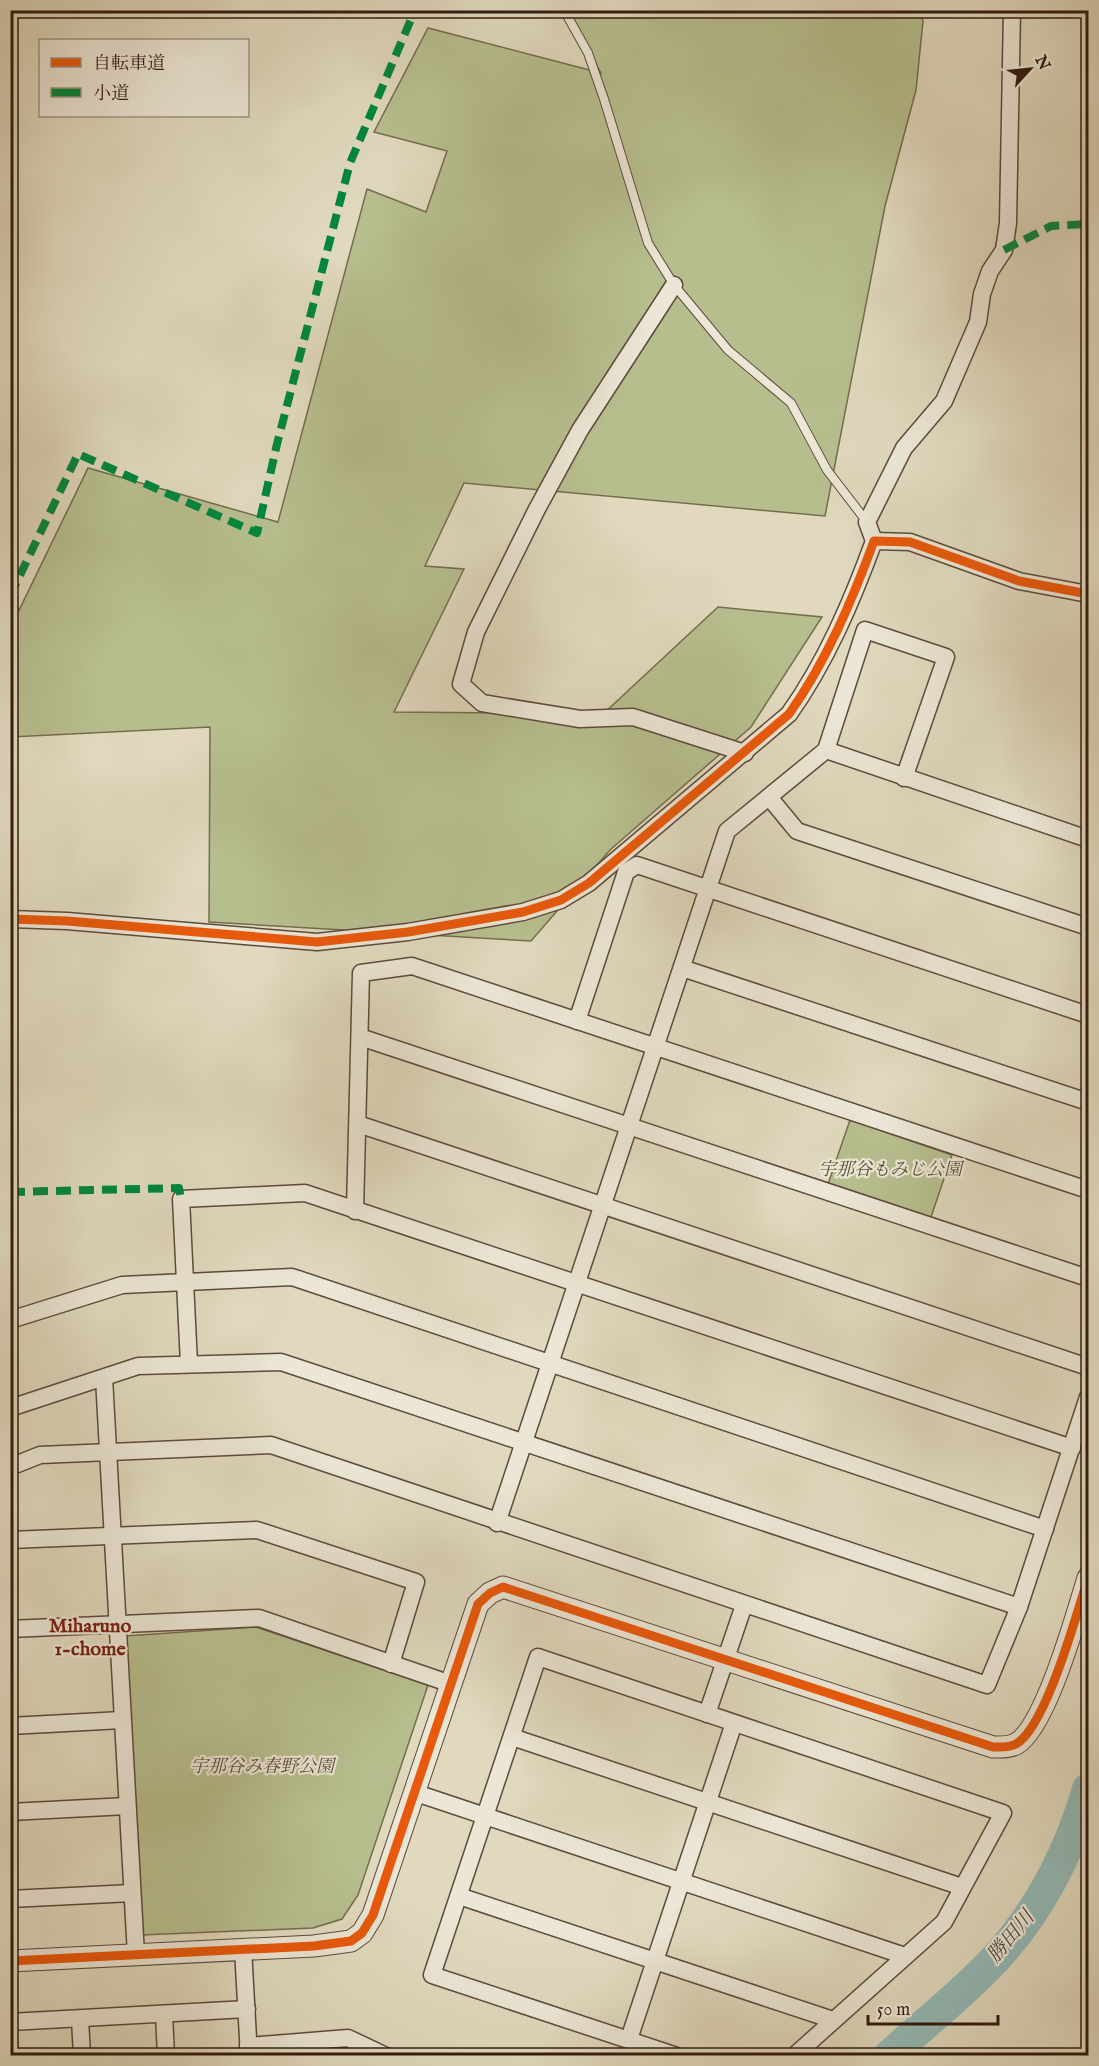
<svg xmlns="http://www.w3.org/2000/svg" width="1099" height="2066" font-family="'IM FELL English','Noto Serif JP',serif">
  <rect width="100%" height="100%" fill="#e0d9be"/>
  <filter id="stains"><feTurbulence type="fractalNoise" baseFrequency=".00333" numOctaves="4"/><feColorMatrix values="0 0 0 0 .2 0 0 0 0 .09 0 0 0 0 .02 0 0 0 .5 -.17"/></filter>
  <radialGradient id="worn" r=".72"><stop offset=".6" stop-color="#630" stop-opacity="0"/><stop offset="1" stop-color="#630" stop-opacity=".3"/></radialGradient>
  <g fill="#b7be8e" stroke="#756c4f" stroke-width="1.5">
    <polygon points="566,11 919,11 923,21 916,90 885,206 825,516 464,483 425,566 464,569 394,712 603,714 718,607 822,617 751,727 610,850 531,941 209,922 210,727 11,737 10,629 88,468 278,522 367,189 426,212 447,151 374,132 428,28 601,73"/>
    <polygon points="850,1120 952,1155 930,1220 828,1184"/>
    <polygon points="256,1627 428,1685 358,1895 342,1919 313,1928 141,1935 126,1636"/>
  </g>
  <g fill="none" stroke-linecap="round" stroke-linejoin="round">
    <path stroke="#94b9b6" stroke-width="32" d="M889,2056c36,-33 76,-64 109,-100 43,-48 72,-105 90,-167"/>
    <g stroke="#5e4a3c" stroke-width="10">
      <polyline id="service" points="564,10 588,53 604,99 648,243 674,285 728,350 791,403 827,470 867,522"/>
    </g>
    <g stroke="#5e4a3c" stroke-width="19">
      <g id="minor">
        <polyline points="674,285 580,430 537,509 476,632 461,684 482,703 580,719 633,717 745,753"/>
        <polyline points="874,541 867,522 904,448 944,401 978,322 982,294 990,271 1004,250 1008,223 1012,10"/>
        <polyline points="826,750 1088,839"/>
        <polyline points="769,797 797,831 1088,927"/>
        <path d="M10,919l57,2 250,21 91,-10 115,-20 38,-12 28,-17 200,-169c37,-52 63,-113 85,-173l36,1 109,39 69,13"/>
        <polyline points="682,968 1088,1102"/>
        <polyline points="577,1021 626,872 637,865 1088,1015"/>
        <polyline points="360,1037 1088,1278"/>
        <polyline points="358,1124 1088,1367"/>
        <polyline points="355,1211 361,973 412,966 1088,1190"/>
        <polyline points="10,1320 122,1285 292,1277 1045,1529"/>
        <polyline points="189,1364 181,1199 305,1193 1072,1448"/>
        <polyline points="104,1378 136,1955"/>
        <polyline points="10,1408 138,1366 281,1362 1019,1607"/>
        <polyline points="10,1467 40,1455 271,1445 987,1685 1019,1607 1088,1397"/>
        <polyline points="497,1523 727,831 826,750 865,630 946,657 904,778"/>
        <polyline points="10,1540 257,1530 416,1582 391,1664"/>
        <polyline points="10,1629 259,1618 451,1684"/>
        <polyline points="707,1714 744,1605"/>
        <polyline points="10,1726 122,1720"/>
        <polyline points="512,1737 962,1887"/>
        <polyline points="413,1792 905,1956"/>
        <polyline points="10,1812 127,1806"/>
        <polyline points="459,1896 833,2020"/>
        <polyline points="10,1899 132,1893"/>
        <polyline points="243,1949 249,2056"/>
        <polyline points="164,2014 166,2056"/>
        <polyline points="80,2019 82,2056"/>
        <polyline points="10,2022 247,2009"/>
        <polyline points="629,2039 734,1723"/>
        <polyline points="248,2046 348,2038 386,2056"/>
        <polyline points="677,2056 432,1975 538,1657 1003,1813 944,1922 794,2056"/>
      </g>
    </g>
    <g stroke="#5e4a3c" stroke-width="23">
      <path id="tertiary" d="M10,1961l304,-15 37,-5 11,-8 11,-18 105,-311 12,-11 13,-6 490,160c8,0 15,1 23,-3 30,-17 61,-131 72,-166"/>
    </g>
    <use href="#service" stroke="#ebe6d5" stroke-width="8"/>
    <use href="#minor" stroke="#ebe6d5" stroke-width="16"/>
    <use href="#tertiary" stroke="#ebe6d5" stroke-width="21"/>
    <g stroke="#00873e" stroke-width="8" stroke-dasharray="15 8" stroke-linecap="butt">
      <polyline points="1004,250 1051,226 1088,224"/>
      <polyline points="10,596 78,454 257,533 277,444 350,163 415,10"/>
      <polyline points="10,1192 179,1188 181,1199"/>
    </g>
    <g stroke="#ebe6d5" stroke-width="13">
      <g id="cycleway">
        <path d="M10,919l57,2 250,21 91,-10 115,-20 38,-12 28,-17 200,-169c37,-52 63,-113 85,-173l36,1 109,39 69,13"/>
        <path d="M10,1961l304,-15 37,-5 11,-8 11,-18 105,-311 12,-11 13,-6 490,160c8,0 15,1 23,-3 30,-17 61,-131 72,-166"/>
      </g>
    </g>
    <use href="#cycleway" stroke="#e8590c" stroke-width="9"/>
  </g>
  <g text-anchor="middle" dominant-baseline="central" stroke-width="4.5" stroke-linejoin="round" paint-order="stroke">
    <g font-size="18" font-style="italic" fill="#5b4c36" stroke="#ebe6d5">
      <text x="890" y="1170">宇那谷もみじ公園</text>
      <text x="262" y="1767">宇那谷み春野公園</text>
    </g>
    <g font-size="20" font-weight="bold" fill="#7a1f14" stroke="#ebe6d5">
      <text x="90" y="1626">Miharuno<tspan x="90" dy="23">1-chome</tspan></text>
    </g>
    <g font-size="20" font-style="italic" fill="#504a42" stroke="#ebe6d5">
      <text transform="translate(1011 1937) rotate(-50)">勝田川</text>
    </g>
  </g>
  <rect width="1099" height="2066" fill="none" stroke="#e0d9be" stroke-width="36"/>
  <rect x="12" y="12" width="1075" height="2042" fill="none" stroke="#331b10" stroke-width="3"/>
  <rect x="18" y="18" width="1063" height="2030" fill="none" stroke="#331b10" stroke-width="1.5"/>
  <rect x="39" y="39" width="210" height="78" fill="#ebe6d5" stroke="#a19586" stroke-width="1.5"/>
  <rect x="51" y="58" width="30" height="9" fill="#e8590c" stroke="#a19586" stroke-width="1.5"/>
  <text x="93" y="69" font-size="18" fill="#331b10">自転車道</text>
  <rect x="51" y="88" width="30" height="9" fill="#00873e" stroke="#a19586" stroke-width="1.5"/>
  <text x="93" y="99" font-size="18" fill="#331b10">小道</text>
  <g transform="translate(1030 69) rotate(63)" stroke="#ebe6d5" stroke-width="4.5" paint-order="stroke">
  <path d="M0-4.5L10 22L0 15L-10 22Z" fill="#331b10"/>
  <text y="-9" font-size="16" font-weight="bold" text-anchor="middle" fill="#331b10">N</text>
  </g>
  <path d="M868 2015v9h130v-9" fill="none" stroke="#331b10" stroke-width="3"/>
  <text x="877" y="2015" font-size="18" fill="#331b10" stroke="#ebe6d5" stroke-width="4.5" paint-order="stroke">50 m</text>
  <rect width="100%" height="100%" filter="url(#stains)"/>
  <rect width="100%" height="100%" fill="url(#worn)"/>
</svg>
